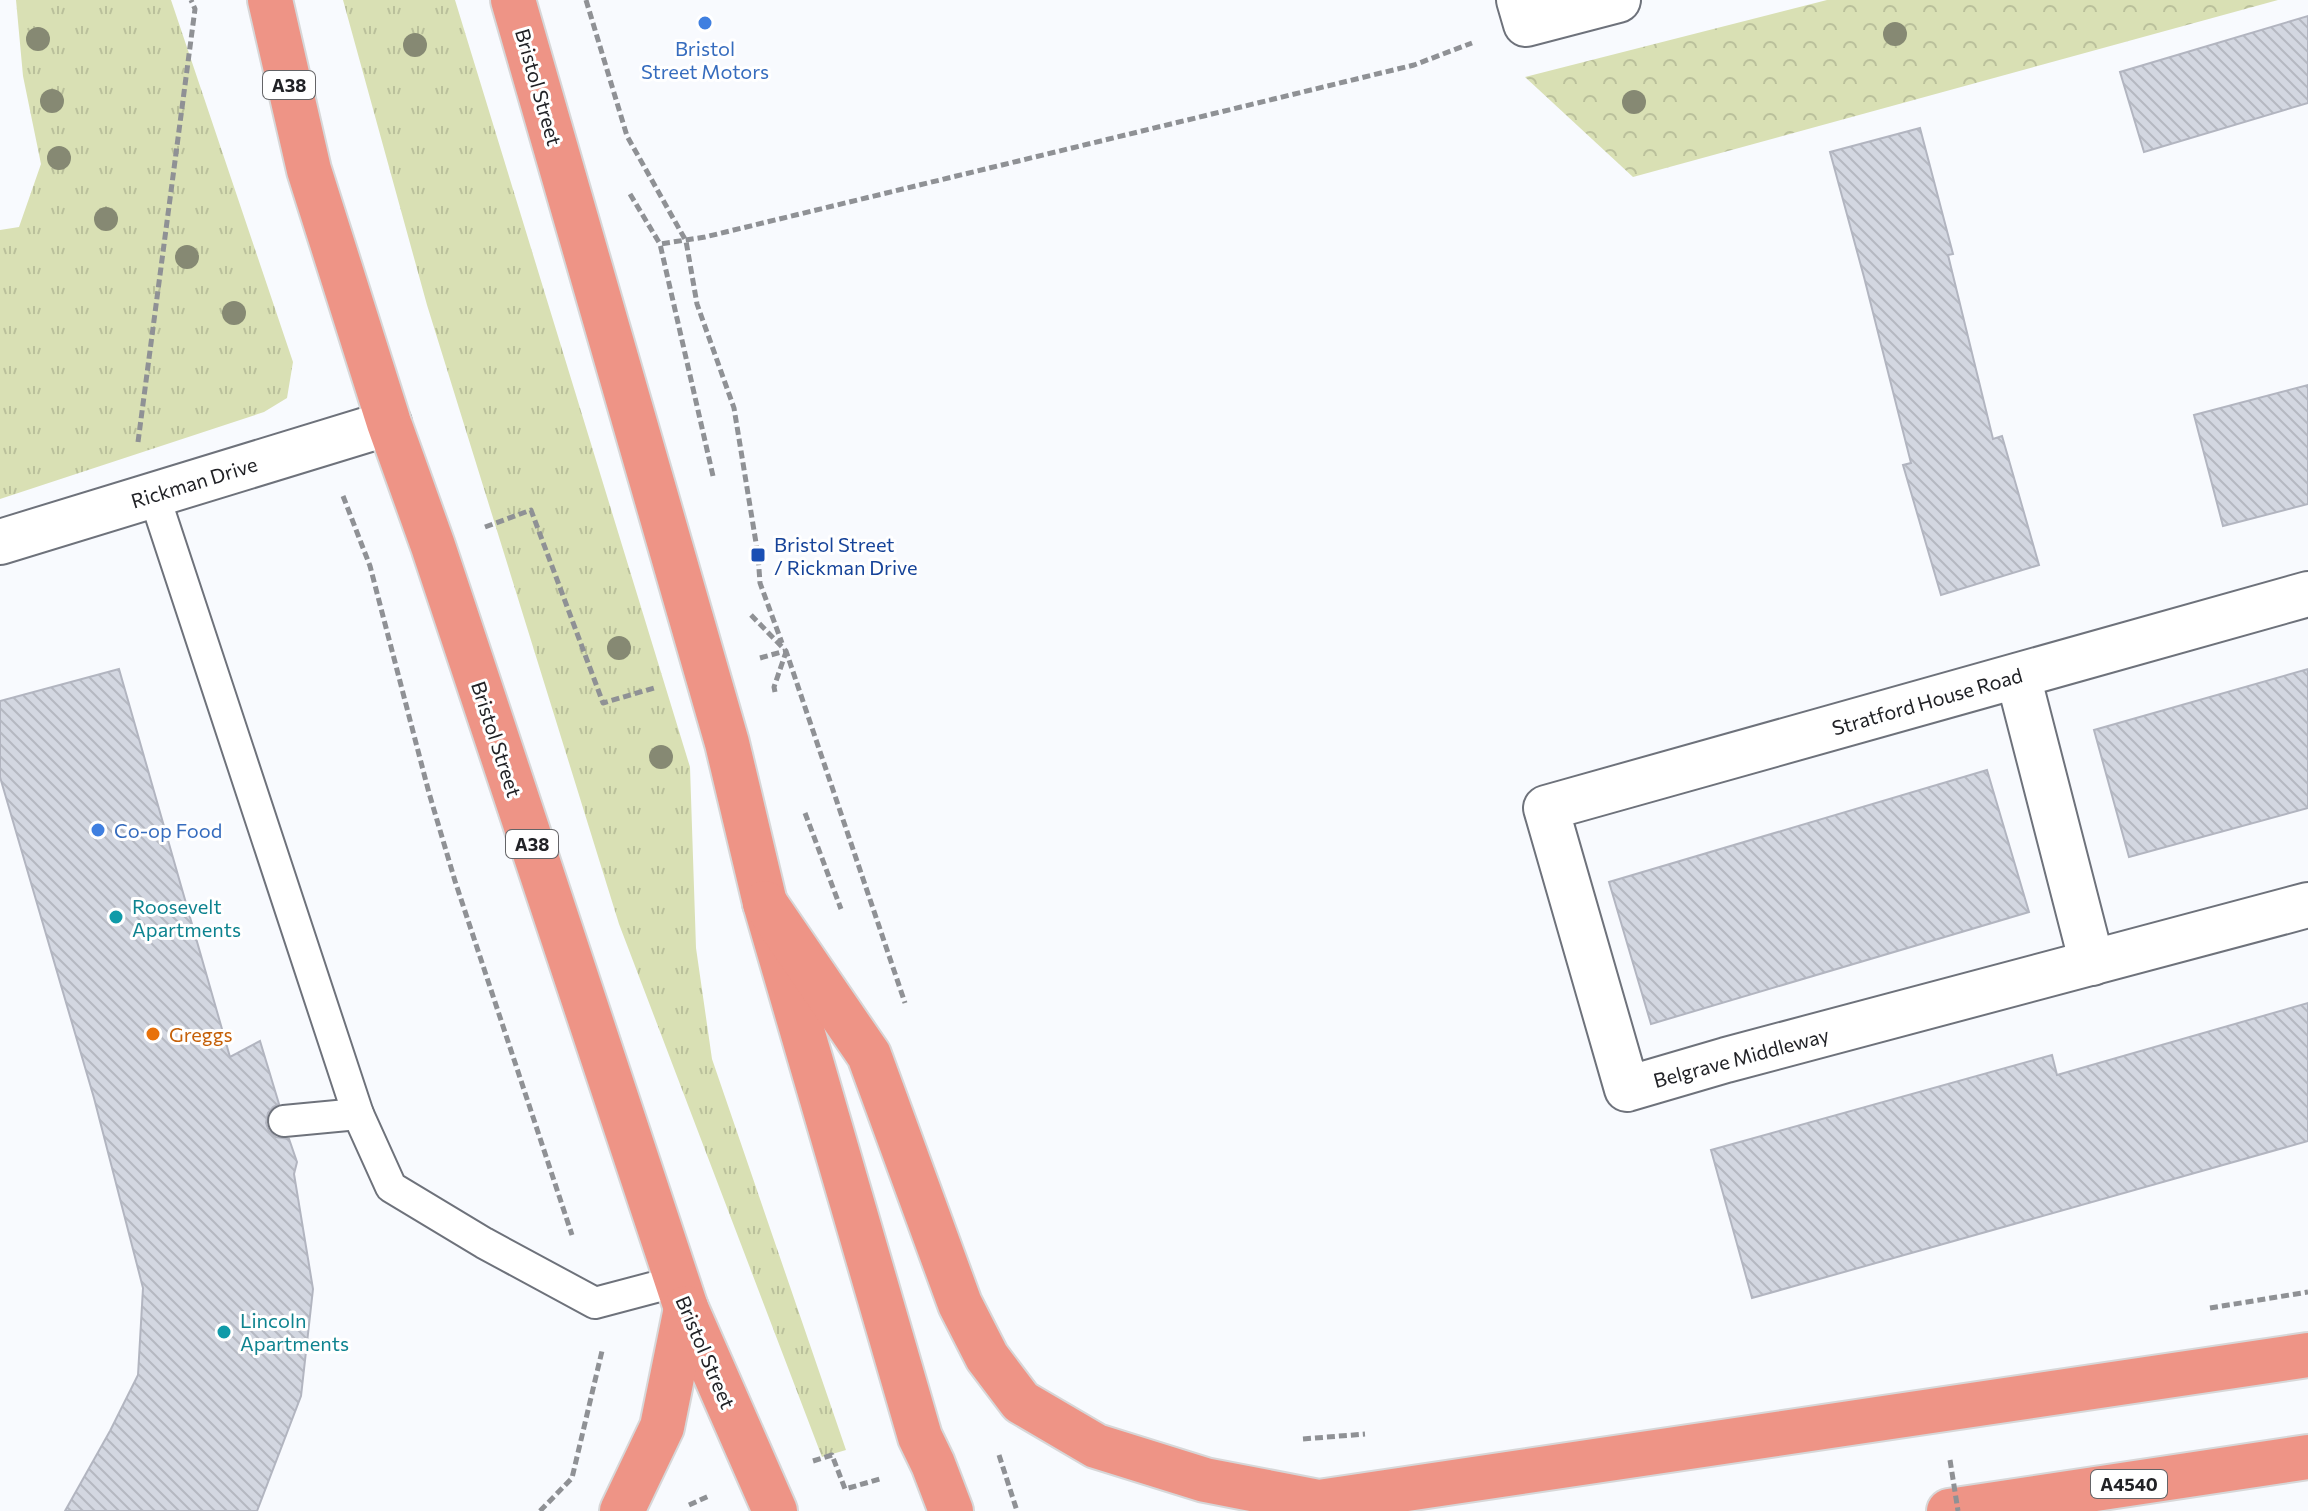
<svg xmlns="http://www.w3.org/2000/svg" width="2308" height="1511" font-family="Commissioner,sans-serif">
  <defs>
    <pattern id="grass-tufts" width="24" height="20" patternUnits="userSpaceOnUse" patternTransform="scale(2)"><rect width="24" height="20" fill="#d9e0b4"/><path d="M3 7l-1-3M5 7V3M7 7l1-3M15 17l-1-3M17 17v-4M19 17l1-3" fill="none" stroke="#bac09b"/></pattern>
    <pattern id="park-crowns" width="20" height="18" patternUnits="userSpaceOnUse" patternTransform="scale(2)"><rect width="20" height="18" fill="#d9e0b4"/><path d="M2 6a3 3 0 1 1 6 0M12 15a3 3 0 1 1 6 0" fill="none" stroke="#bac09b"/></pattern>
    <pattern id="building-back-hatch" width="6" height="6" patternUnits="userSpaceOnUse" patternTransform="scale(2)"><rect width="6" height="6" fill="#d3d7e1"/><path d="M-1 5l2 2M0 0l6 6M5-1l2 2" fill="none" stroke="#b5b8c1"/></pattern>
  </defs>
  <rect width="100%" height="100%" fill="#f8fafe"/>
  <g fill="url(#grass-tufts)">
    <polygon points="16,0 171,0 293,362 287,398 264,412 0,499 0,230 19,227 41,164 23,76"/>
    <polygon points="343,0 455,0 690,767 696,948 712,1059 846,1450 822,1457 619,924 427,305"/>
  </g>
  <polygon fill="url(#park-crowns)" points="1827,0 2278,0 1633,177 1525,77"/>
  <g fill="url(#building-back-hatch)" stroke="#b2b5c0" stroke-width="2">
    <polygon points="2308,16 2308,103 2144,152 2120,72"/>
    <polygon points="1920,128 1953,254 1948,255 1993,439 2002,436 2039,565 1941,595 1903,465 1911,463 1864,277 1830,152"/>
    <polygon points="2308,385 2308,504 2223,526 2194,415"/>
    <polygon points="119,669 230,1057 260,1041 279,1104 273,1107 268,1113 266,1123 269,1131 276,1137 289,1139 297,1162 294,1174 313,1289 301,1396 257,1511 65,1511 110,1431 138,1375 143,1288 94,1098 0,777 0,701"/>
    <polygon points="2308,669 2308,808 2129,857 2094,730"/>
    <polygon points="1987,770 2029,912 1651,1024 1609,882"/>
    <polygon points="2308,1003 2308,1141 1752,1298 1711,1150 2052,1055 2057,1075"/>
  </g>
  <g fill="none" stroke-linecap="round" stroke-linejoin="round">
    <g stroke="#6e727b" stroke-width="34">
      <g id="service">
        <polyline points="154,495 358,1114 391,1187 484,1243 595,1303 678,1281"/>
        <polyline points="284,1121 358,1114"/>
      </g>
    </g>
    <g stroke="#6e727b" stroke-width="48">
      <g id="minor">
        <polyline points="1519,0 1526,24 1618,0"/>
        <polyline points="0,542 389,423"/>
        <polyline points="2308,594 1546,808 1627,1089 1726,1060 2308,905"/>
        <polyline points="2018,676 2092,963"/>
      </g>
    </g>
    <g stroke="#d7d7d8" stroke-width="48">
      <g id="trunk">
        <polyline points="270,0 309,170 389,423 433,546 686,1308 775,1511"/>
        <polyline points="513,0 727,743 765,903 920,1437 933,1464 951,1511"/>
        <polyline points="765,903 869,1055 960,1304 987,1357 1021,1402 1096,1446 1205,1480 1319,1502 2308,1355"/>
        <polyline points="622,1511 662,1427 686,1308"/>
        <polyline points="1949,1511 2308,1457"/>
      </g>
    </g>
    <g stroke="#8f9195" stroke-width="5" stroke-dasharray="8 4" stroke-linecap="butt">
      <polyline points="586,0 627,136 686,241 697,304 734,408 758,555 760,583 782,643"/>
      <polyline points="630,194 660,244"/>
      <polyline points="138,442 195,9 191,0"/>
      <polyline points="713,476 660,244 705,237 1414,65 1472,43"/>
      <polyline points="343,496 370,566 429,793 455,881 572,1235"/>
      <polyline points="485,527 531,510 603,703 654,688"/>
      <polyline points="751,615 786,651 905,1003"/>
      <polyline points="760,658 785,651"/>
      <polyline points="775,692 774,687 786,652"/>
      <polyline points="805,813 841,909"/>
      <polyline points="2210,1308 2308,1292"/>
      <polyline points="1303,1439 1365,1434"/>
      <polyline points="999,1455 1017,1511"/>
      <polyline points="813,1461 832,1455 845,1489 880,1479"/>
      <polyline points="689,1505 709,1496"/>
      <polyline points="540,1511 572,1478 602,1351"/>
    </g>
    <use href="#service" stroke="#fff" stroke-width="30"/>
    <use href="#minor" stroke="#fff" stroke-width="44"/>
    <use href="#trunk" stroke="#ee9486" stroke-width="44"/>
    <polyline stroke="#8f9195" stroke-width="5" stroke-dasharray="8 4" stroke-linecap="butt" points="1950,1460 1958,1511"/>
  </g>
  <g fill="#868973">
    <circle cx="1895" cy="34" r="12"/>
    <circle cx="38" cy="39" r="12"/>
    <circle cx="415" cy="45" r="12"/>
    <circle cx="52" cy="101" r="12"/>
    <circle cx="1634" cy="102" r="12"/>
    <circle cx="59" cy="158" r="12"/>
    <circle cx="106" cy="219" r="12"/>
    <circle cx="187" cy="257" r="12"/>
    <circle cx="234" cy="313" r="12"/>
    <circle cx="619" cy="648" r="12"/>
    <circle cx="661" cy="757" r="12"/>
  </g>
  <g fill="#3f7fe0" stroke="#fff" stroke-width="3">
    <circle cx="705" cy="23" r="8"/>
    <circle cx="98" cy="830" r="8"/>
  </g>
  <rect fill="#1a4fb4" stroke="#fff" stroke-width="3" x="750" y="547" width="16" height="16" rx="4"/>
  <g fill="#0f9aa8" stroke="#fff" stroke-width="3">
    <circle cx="116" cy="917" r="8"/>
    <circle cx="224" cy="1332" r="8"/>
  </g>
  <circle fill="#e8710a" stroke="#fff" stroke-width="3" cx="153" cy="1034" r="8"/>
  <g text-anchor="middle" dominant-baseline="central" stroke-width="6" stroke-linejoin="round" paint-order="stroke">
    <g fill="#fff" stroke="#646467" stroke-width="2">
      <rect x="263" y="71" width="52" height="28" rx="6"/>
      <rect x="506" y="830" width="52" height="28" rx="6"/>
      <rect x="2091" y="1470" width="76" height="28" rx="6"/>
    </g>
    <g font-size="18" font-weight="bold" fill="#212226">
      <text x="289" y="85">A38</text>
      <text x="532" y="844">A38</text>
      <text x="2129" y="1484">A4540</text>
    </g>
    <g font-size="20" fill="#366cbe" stroke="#fff">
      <text x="705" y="48">Bristol<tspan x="705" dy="23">Street Motors</tspan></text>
      <text x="114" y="830" text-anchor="start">Co-op Food</text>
    </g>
    <g font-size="20" fill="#212226" stroke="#fff">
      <text transform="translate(539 87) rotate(74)">Bristol Street</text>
      <text transform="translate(194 482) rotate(-17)">Rickman Drive</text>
      <text transform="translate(1927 701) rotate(-16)">Stratford House Road</text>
      <text transform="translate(497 739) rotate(72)">Bristol Street</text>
      <text transform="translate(1741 1057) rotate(-15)">Belgrave Middleway</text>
      <text transform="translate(706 1352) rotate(67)">Bristol Street</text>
    </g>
    <g font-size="20" fill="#164399" stroke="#fff" text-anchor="start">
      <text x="774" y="544">Bristol Street<tspan x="774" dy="23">/ Rickman Drive</tspan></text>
    </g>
    <g font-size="20" fill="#0d838f" stroke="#fff" text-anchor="start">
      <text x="132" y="906">Roosevelt<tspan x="132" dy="23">Apartments</tspan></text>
      <text x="240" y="1320">Lincoln<tspan x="240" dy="23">Apartments</tspan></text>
    </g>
    <g font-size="20" fill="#c56008" stroke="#fff" text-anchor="start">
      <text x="169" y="1034">Greggs</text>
    </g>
  </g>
</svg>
